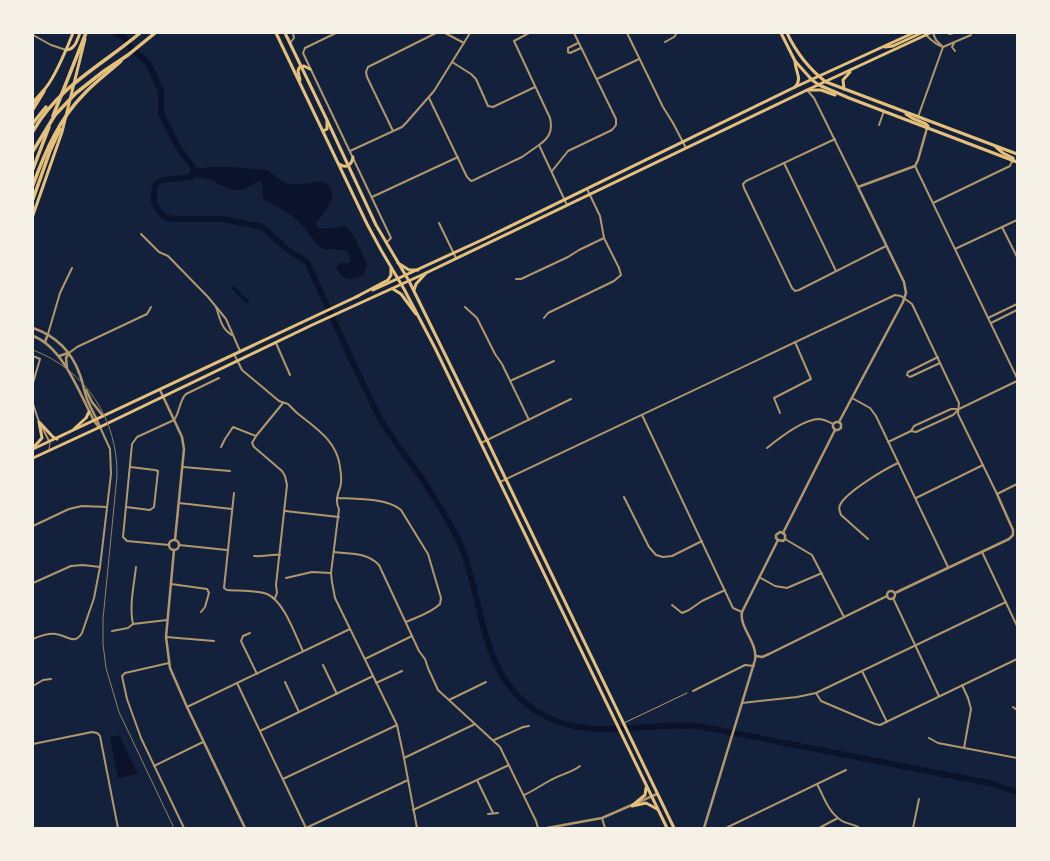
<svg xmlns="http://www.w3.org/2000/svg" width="1050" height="861" font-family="Lora,serif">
  <rect width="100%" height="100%" fill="#14213d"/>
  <g fill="#0b132b">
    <path d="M193,167l8,1 9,-1h22l35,3 15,11 7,3h14l17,-3 7,3 3,4 2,5v6l-8,14 -8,9 1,5c7,4 19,-1 29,-1l8,10 13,28 -3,11c-12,6 -23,6 -28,-8l4,-4h6l4,-1c1,-5 -1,-8 -4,-12l-22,-1 -8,-5 -12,-17 -13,-12 -27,-16c-3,-6 0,-13 -3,-18 -7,1 -13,8 -20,9 -12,2 -22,-8 -33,-11 -5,-1 -11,-1 -16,-2z"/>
    <polygon points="233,285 249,301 247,304 231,288"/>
    <polygon points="119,735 138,774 118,778 110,737"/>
  </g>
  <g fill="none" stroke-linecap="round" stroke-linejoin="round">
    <path stroke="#0b132b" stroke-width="6" d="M115,33l10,5 6,10 17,15 13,28v23l17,33 15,20 -1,10 -30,3 -6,4 -2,8v11l6,9 6,6 11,1h46l39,8 26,23 19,12c16,35 32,70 48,105 9,18 17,37 27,55 12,20 28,39 41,58 7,11 13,21 20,32 8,14 16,27 21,42 20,55 17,121 72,157 50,32 106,11 162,15l291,57 28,9"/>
    <g stroke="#b1986c" stroke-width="1">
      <polyline points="49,449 50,443"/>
      <polyline points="624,723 687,693"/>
    </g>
    <g stroke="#b1986c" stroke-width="2">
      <polyline points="336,33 305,48 303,53 391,238 386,243"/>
      <polyline points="445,33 464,43"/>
      <path d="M529,33l-15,8 36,77c3,13 -1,20 -11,27l28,60"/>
      <polyline points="627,33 663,107 673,123 686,148"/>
      <polyline points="933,33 936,40 942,46"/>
      <polyline points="947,33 950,34 953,33"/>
      <polyline points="33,35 51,45 66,50"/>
      <path d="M926,35c5,5 10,10 17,12l28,-12"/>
      <polyline points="665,42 674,37 677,33"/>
      <polyline points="290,43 294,38 293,33"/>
      <polyline points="578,43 568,48 568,52 570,53 581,48"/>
      <polyline points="954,43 952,47 955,51"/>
      <polyline points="452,62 471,74 476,79 488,106 493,107 535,87"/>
      <polyline points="597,79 639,59"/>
      <polyline points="807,90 814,98 858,187"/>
      <polyline points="429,98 467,177 471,181 474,180 522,157 539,145"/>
      <polyline points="918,117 943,47"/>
      <polyline points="879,125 884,111"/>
      <polyline points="393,131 367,77 366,72 368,67 436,33"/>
      <polyline points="835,139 746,181 743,184 744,188 792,288 795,291 799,290 886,246"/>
      <polyline points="350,151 402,127 406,123 434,91 470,33"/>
      <polyline points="784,163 836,271"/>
      <polyline points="915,166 1017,378"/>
      <polyline points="552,171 568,151 612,130 616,125 616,119 574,33"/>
      <polyline points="372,197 458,157"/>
      <polyline points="933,203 1010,166 1012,161"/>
      <polyline points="439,223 456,258"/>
      <polyline points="1002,227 1017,257"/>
      <polyline points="141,234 159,252 168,256 208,297 226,319 240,351"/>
      <polyline points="955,249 1017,220"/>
      <polyline points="516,279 521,279 568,257 579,250 604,238"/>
      <path d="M216,307c4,11 5,22 16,28"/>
      <polyline points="465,307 477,318 495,354 502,364 529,420"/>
      <polyline points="544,318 548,313 614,281 621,275 619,268 604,238 600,216 587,189"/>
      <polyline points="988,318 1017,304"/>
      <polyline points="991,323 1017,310"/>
      <polyline points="48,334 60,293 72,268"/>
      <polyline points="276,343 290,375"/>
      <polyline points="69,353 77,347 147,314 151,307"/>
      <path d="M234,354l8,16 37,31 9,3 9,9c19,15 40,28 43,54 1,6 2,15 0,21 -3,7 -5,14 -1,21l-8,64 1,9 3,16 62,127 7,33 13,70"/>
      <polyline points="938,357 908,372 907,375 910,377 940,363"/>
      <polyline points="510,381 554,361"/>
      <polyline points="33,383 40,359 33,356"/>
      <polyline points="852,398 870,408 876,416 948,567"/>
      <polyline points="33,404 39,422"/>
      <polyline points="780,413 774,398 811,379 795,342"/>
      <polyline points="642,415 733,608 742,612"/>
      <polyline points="42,427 49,441"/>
      <polyline points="911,431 914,426 951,409 959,409 1017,381"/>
      <polyline points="256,436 252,443 254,447 282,471 285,476 287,485 276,585 277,593 275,598"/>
      <polyline points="888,442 911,431 916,432 953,415 958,410"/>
      <polyline points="481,443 571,399"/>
      <polyline points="221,447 225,439 233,427 256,436 283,403"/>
      <path d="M767,448c11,-9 36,-28 51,-29 6,0 11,3 15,5"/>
      <polyline points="183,467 230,471"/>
      <polyline points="500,482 895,295 901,296 912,304 959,403 958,414 997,494"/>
      <path d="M234,493l-10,95 3,2c12,1 30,0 40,4 17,7 28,41 36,57"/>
      <polyline points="624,497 649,547 656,555 663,557 672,556 702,541"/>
      <path d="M337,498c19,1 50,0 64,12l27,44 13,44 -1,6c-9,9 -23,13 -34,18"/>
      <polyline points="916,498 983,465"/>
      <polyline points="179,503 232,509"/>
      <polyline points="126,507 150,510 154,507 158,471 155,470 130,467"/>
      <polyline points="285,511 339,517"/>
      <polyline points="33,526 69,509 82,506 107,507"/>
      <polyline points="785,539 812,555 844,617"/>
      <path d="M868,539l-27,-24c-1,-4 -3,-6 -1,-10 6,-13 45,-36 58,-42"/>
      <path d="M169,545l-42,-4 -4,-4 9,-93 5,-7 37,-17c6,-8 5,-19 12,-26l33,-16"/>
      <polyline points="179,545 227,550"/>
      <path d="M334,552c16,2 33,0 45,13l40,86 6,8 3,9 10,22 62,57 36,74 2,7"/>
      <polyline points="982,552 1017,626"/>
      <path d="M254,556c9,1 17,-2 26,-1"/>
      <path d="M136,567c-2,18 -7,39 -3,57l34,-4"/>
      <polyline points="759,577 775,586 787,588 822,573"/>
      <polyline points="286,578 312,572 331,573"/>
      <polyline points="33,583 71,566 83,565 100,567"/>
      <polyline points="171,584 207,589 209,593 205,607 201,612"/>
      <polyline points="893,598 939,696"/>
      <polyline points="672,605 682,613 689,610 702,601 725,590"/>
      <polyline points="112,631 128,628 133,624"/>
      <polyline points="250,633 243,636 241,641 257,674"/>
      <polyline points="166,637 214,641"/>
      <path d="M33,639c7,-3 15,-6 23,-5 11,1 18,12 26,-1l12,-35 6,-31 11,-93 -1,-25 -10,-22"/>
      <polyline points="365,659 412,636"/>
      <polyline points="169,663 125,673 122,676 127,699 141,738 184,828"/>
      <polyline points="323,665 337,694"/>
      <polyline points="862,671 887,722"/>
      <polyline points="285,682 299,712"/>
      <polyline points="237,683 306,828"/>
      <polyline points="376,683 402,671"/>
      <polyline points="962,685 968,698 971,709 964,748"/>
      <polyline points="33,686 43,680 51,679"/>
      <polyline points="693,691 745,665 754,666"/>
      <polyline points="816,693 821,701 875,724 880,725 1017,659"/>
      <polyline points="449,700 486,682"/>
      <polyline points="742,703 797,697 816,693 1006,602"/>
      <polyline points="187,707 350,629"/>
      <polyline points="1013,707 1017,710"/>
      <polyline points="260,731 373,676"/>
      <polyline points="929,738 938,743 1017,758"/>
      <polyline points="494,740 523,727 529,726"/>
      <polyline points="33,744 92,732 97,733 100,736 118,828"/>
      <polyline points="404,758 475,724"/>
      <polyline points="154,766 203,742"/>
      <polyline points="283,779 397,725"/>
      <polyline points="477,780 493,813"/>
      <path d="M817,784c7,13 11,28 25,37 5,3 12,3 18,7"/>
      <path d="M524,795c9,-4 16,-9 25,-14 10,-6 22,-8 31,-15"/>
      <polyline points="413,810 509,765"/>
      <polyline points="488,814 498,813"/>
      <polyline points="602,818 605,828"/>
      <polyline points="306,828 408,780"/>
      <polyline points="726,828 846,770"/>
      <polyline points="819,828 838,818"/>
      <polyline points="913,828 919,799"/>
    </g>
    <g stroke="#b1986c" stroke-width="2.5">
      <path d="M33,328c23,8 39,24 47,47 3,8 4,16 7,24 4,10 9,18 13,28"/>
      <path d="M33,336c30,11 47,58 61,85l4,5"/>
      <polyline points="45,342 48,334"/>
      <polyline points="59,356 68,353"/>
      <polyline points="67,368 66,358 69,353"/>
      <polyline points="86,390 92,402 103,416"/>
      <polyline points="160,390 182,437 184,449 175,540"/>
      <polyline points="839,422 903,302 906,293 904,282 858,187 915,166 918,160 927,128"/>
      <polyline points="835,430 833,427 833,424 836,422 839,422"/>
      <polyline points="835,430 838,430 841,428 841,424 839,422"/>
      <polyline points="783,533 835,430"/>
      <circle cx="174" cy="545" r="5"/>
      <polyline points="778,540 783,541 785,539 785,535 783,533"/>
      <polyline points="778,540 776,538 776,535 780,532 783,533"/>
      <polyline points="174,550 166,637 170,668 187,707 245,828"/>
      <circle cx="891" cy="595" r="4"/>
      <polyline points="895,593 1009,539 1013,535 1013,530 997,494 1017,484"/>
      <polyline points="756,656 762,657 769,654 887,596"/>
      <polyline points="547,828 602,818 657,794"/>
      <path d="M704,828l51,-168c3,-18 -16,-32 -13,-48l36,-72"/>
    </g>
    <g stroke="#e5c07b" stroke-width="3">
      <polyline points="781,33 795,61 812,80 819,85 849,98 1017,162"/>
      <path d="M787,33c9,19 22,36 39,49l191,72"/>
      <polyline points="885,47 893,46 921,33"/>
      <path d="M795,87c8,-9 0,-15 0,-26"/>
      <polyline points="844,89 843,80 850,72"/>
      <polyline points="810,90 821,90 835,95"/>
      <polyline points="906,114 912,118 926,124 928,126 927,128"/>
      <polyline points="996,147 1003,153 1013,158 1013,161"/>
      <polyline points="373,290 484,239 793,88 913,33"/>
      <polyline points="40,423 53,437 57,439"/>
      <polyline points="74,429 86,418 89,412"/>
      <polyline points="33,448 42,438 39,422"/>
      <polyline points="33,449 358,296"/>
      <polyline points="33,458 100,427 312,325 426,273 807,90 930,33"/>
    </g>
    <g stroke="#e5c07b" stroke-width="3">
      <polyline points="276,33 367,224 381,250 404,289 435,348 667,828"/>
      <polyline points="285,33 327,120 376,225 409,281 487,440 674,828"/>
      <polyline points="300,80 298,71 299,68 304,66 310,69"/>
      <polyline points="323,131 327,129 327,121"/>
      <path d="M339,164c7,5 13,1 14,-7"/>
      <polyline points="398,263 409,270 418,270"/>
      <polyline points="393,289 401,294 416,314"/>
      <polyline points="414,290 416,284 426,273"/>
      <polyline points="356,297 388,280 391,275 391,268"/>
      <polyline points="633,805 645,795 646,788"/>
      <polyline points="632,806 646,803 657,809"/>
    </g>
    <g stroke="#e5c07b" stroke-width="3">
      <path d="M66,50c9,0 11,-10 14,-17"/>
      <path d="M33,103c3,-5 7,-8 10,-12 11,-11 24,-43 30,-58"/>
      <polyline points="33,215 62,132 85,39"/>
    </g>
    <g stroke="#e5c07b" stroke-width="3.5">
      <polyline points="33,109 44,91"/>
      <polyline points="53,116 86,33"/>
      <polyline points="33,123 46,107"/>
      <path d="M33,131c27,-46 68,-65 107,-98"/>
      <polyline points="33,151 55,115 76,93 104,71 128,55 155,33"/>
      <polyline points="33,169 49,127"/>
      <path d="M33,185c12,-33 26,-66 51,-91 11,-12 25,-22 37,-33"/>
      <polyline points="33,199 50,151 60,129"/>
    </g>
    <path stroke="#918062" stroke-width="1" d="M33,350c53,20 85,70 84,126l-14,143v25l3,24 13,44 55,116"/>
  </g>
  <rect width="1050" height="861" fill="none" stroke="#f6f1e7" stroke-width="68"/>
</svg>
